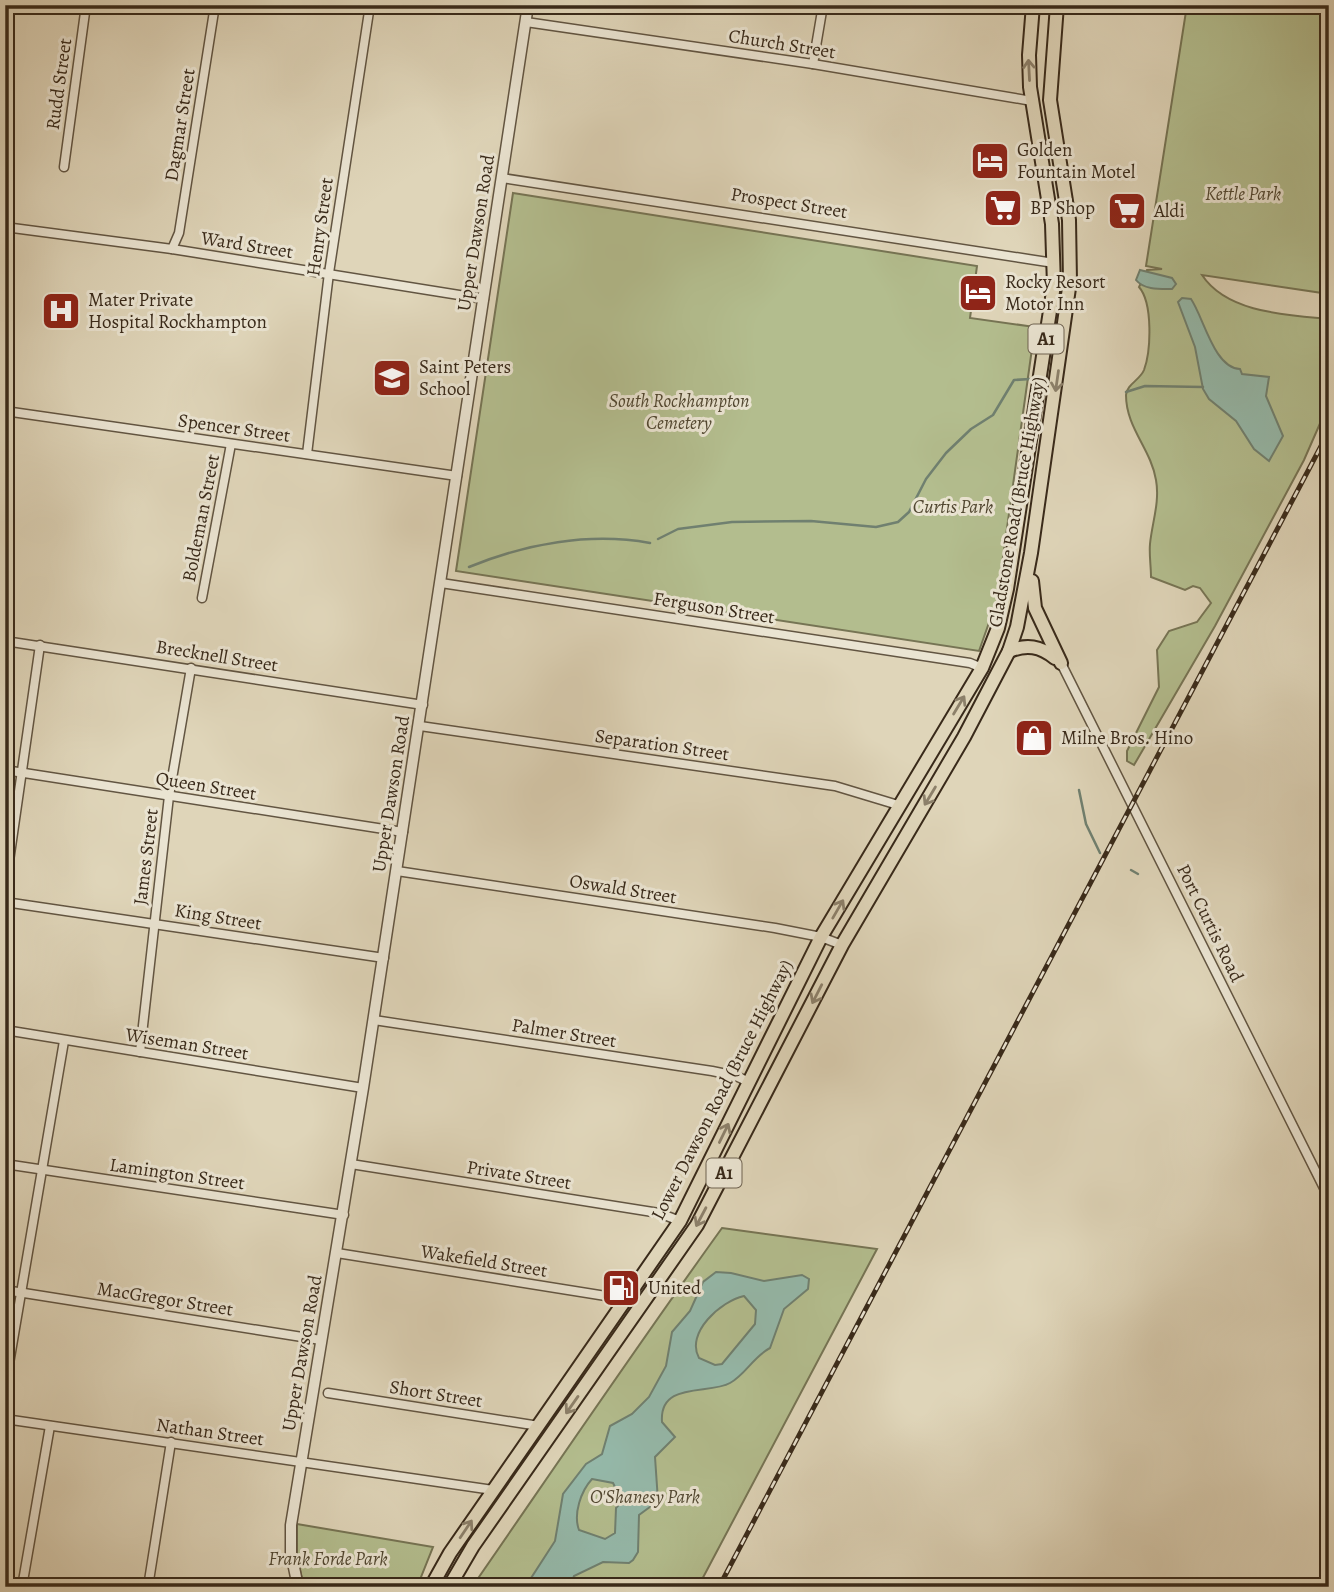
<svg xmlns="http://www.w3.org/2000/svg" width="1334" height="1592" font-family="Alegreya,serif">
  <rect width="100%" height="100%" fill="#dfd5b9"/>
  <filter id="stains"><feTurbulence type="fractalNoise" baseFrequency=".00286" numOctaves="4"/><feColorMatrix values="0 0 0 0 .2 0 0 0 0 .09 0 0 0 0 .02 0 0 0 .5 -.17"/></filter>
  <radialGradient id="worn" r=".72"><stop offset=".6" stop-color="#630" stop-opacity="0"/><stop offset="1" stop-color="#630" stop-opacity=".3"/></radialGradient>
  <g fill="#b3bd8e" stroke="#767454" stroke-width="2">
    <path d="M1187,5h142v289l-127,-19c25,38 85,40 127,44v84l-25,57 -89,166 -81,139 -7,-4v-10l32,-64 -2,-37 12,-19 28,-9 14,-19 -11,-15 -7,-2 -8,4 -34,-13c0,-11 -2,-22 -1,-33 2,-21 10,-42 6,-64 -5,-31 -30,-52 -30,-85 1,-11 14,-15 18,-25 7,-19 9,-67 -5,-83l8,-17 15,-1 -16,-3z"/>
    <polygon points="513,193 977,266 970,318 1035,327 997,600 979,651 456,571"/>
    <path d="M722,1228l155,21 -179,338h-226c83,-120 165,-241 250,-359z"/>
    <polygon points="297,1524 433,1547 417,1587 304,1587 297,1557"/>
  </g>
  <g fill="#95b9aa" stroke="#708070" stroke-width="2" fill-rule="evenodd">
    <path d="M1140,270l32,8 4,6 -4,5c-12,0 -28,1 -36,-9z"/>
    <path d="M1182,298l9,1c13,19 23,69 49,70l2,5 27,3 -3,19 17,40 -14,25 -15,-12 -18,-28 -27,-22 -6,-10 -8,-42 -17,-45z"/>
    <path d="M716,1272l15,1 33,8 38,-6 7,4 -1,10 -24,20 -14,39c-17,9 -24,26 -40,35 -21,12 -71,-2 -68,39l13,15 -20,20 3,44 -19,14 -1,37 -5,8 -4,3 -26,-1 -29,14 -4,11h-48l9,-9 24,-37 8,-47 23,-30 16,-10 8,-28 22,-12 17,-17 17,-31 6,-34 18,-21 13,-29zM744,1296l12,14 -1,14 -33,40 -7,1 -16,-7c-14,-25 22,-57 45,-62zM592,1479l21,4 9,18 -6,7 -1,25 -10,6 -26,-9c-6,-16 2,-39 13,-51z"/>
  </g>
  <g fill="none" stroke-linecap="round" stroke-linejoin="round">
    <g stroke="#708070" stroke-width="2.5">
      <polyline points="1126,392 1145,386 1203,387"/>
      <polyline points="658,539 678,529 732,522 811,521 876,527 898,522 909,512 926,479 946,453 971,429 993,415 1014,380 1030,379"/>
      <path d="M469,567c56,-23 120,-35 181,-24"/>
      <polyline points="1079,790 1086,824 1100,853"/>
      <polyline points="1131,870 1138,874"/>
    </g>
    <g stroke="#625542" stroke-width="11">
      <g id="minor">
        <polyline points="526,22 813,64 1032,101"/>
        <polyline points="813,64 823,5"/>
        <polyline points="64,167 86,5"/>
        <polyline points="502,178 1054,263"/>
        <polyline points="5,227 172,249 484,299"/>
        <polyline points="172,249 179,233 215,5"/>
        <polyline points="5,411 457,476"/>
        <polyline points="5,444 10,412"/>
        <polyline points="307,454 329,273 370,5"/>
        <polyline points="441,583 970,663 982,668"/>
        <polyline points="202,598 231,444"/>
        <polyline points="5,641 423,705"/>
        <polyline points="1061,663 1329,1198"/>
        <polyline points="420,726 835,786 898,805"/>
        <polyline points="5,770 403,832"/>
        <polyline points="397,871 775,928 821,937 842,945"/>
        <polyline points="5,889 40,645"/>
        <polyline points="5,902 384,958"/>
        <polyline points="374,1020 712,1071 736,1076 749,1082"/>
        <polyline points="5,1030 363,1088"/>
        <polyline points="140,1052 169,796 191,668"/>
        <polyline points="5,1164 344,1215"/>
        <polyline points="351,1164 659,1213 680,1221"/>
        <polyline points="337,1253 612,1297 624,1305"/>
        <polyline points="5,1290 321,1340"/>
        <polyline points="5,1387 64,1041"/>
        <polyline points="328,1393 539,1426"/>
        <polyline points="5,1419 493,1490"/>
        <polyline points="22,1587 50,1426"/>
        <polyline points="148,1587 171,1442"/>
      </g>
    </g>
    <g stroke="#625542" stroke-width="13">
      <polyline id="tertiary" points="298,1587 291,1553 291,1525 363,1088 528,5"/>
    </g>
    <g stroke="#392a1a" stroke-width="16">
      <g id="trunk">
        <polyline points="1032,581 1035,608 1061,663"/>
        <path d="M1009,651c18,-7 31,-5 46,7"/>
        <polyline points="431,1587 450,1553 680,1221 821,937 982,668 998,628 1007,589 1054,285 1052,224 1030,87 1029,55 1033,5"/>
        <polyline points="449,1587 473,1546 697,1225 842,945 964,737 1009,651 1017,627 1031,553 1070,281 1069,220 1050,100 1057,5"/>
      </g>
    </g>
    <use href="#minor" stroke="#eae4d2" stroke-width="8"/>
    <use href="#tertiary" stroke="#eae4d2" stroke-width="10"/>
    <use href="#trunk" stroke="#dfd5b9" stroke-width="12"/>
    <g stroke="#392a1a" stroke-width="5">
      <polyline id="rail" points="719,1587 1329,431"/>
    </g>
    <use href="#rail" stroke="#eae4d2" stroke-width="2.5" stroke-dasharray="8" stroke-linecap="butt"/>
  </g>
  <defs><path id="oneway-shaft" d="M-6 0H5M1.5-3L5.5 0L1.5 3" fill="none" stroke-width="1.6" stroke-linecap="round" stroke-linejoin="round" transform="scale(1.75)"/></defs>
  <g stroke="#8c806a">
    <use href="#oneway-shaft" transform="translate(1029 70) rotate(-93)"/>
    <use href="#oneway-shaft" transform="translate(1057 381) rotate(98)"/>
    <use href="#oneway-shaft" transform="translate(959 705) rotate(-59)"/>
    <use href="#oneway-shaft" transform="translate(930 796) rotate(121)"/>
    <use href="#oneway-shaft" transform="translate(838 909) rotate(-60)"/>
    <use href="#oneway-shaft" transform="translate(817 994) rotate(117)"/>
    <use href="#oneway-shaft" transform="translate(724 1133) rotate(-64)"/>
    <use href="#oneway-shaft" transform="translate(701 1217) rotate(118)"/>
    <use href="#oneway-shaft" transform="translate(572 1405) rotate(125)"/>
    <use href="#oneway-shaft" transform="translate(466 1529) rotate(-56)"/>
  </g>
  <defs>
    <g id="hotel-square" transform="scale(2.0125)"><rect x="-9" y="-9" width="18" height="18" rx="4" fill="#8f2418" stroke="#eae4d2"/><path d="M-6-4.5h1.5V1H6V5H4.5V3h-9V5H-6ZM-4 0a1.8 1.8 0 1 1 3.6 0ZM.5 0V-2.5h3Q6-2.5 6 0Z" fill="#fff"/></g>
    <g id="supermarket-square" transform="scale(2.0125)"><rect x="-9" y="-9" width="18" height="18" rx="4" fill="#8f2418" stroke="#eae4d2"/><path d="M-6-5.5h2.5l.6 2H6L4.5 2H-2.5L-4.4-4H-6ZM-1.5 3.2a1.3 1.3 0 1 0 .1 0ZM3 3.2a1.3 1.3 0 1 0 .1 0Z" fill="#fff"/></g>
    <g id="hospital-square" transform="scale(2.0125)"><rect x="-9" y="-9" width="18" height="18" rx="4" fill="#8f2418" stroke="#eae4d2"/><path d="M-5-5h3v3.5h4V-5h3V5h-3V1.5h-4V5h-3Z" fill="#fff"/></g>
    <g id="school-square" transform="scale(2.0125)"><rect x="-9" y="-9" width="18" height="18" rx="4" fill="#8f2418" stroke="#eae4d2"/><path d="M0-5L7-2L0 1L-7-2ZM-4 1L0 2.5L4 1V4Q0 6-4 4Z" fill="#fff"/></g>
    <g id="shop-square" transform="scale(2.0125)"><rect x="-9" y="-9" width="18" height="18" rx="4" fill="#8f2418" stroke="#eae4d2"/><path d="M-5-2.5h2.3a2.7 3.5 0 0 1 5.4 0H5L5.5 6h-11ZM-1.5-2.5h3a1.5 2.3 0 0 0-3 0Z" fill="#fff"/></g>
    <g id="fuel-square" transform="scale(2.0125)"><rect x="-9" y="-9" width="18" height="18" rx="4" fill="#8f2418" stroke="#eae4d2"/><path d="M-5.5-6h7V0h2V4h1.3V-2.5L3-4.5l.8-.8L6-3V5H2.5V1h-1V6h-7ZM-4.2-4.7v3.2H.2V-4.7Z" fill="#fff"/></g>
  </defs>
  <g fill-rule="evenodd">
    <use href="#hotel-square" x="990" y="161"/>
    <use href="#supermarket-square" x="1003" y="208"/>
    <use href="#supermarket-square" x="1127" y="211"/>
    <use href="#hotel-square" x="978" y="293"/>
    <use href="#hospital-square" x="61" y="311"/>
    <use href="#school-square" x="392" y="378"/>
    <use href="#shop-square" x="1034" y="738"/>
    <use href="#fuel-square" x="621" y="1288"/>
  </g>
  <g text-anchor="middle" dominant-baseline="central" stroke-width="6" stroke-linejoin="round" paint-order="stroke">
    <g fill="#eae4d2" stroke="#6e6251" stroke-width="2">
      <rect x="1028.5" y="324.5" width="35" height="29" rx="5"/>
      <rect x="706.5" y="1158.5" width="35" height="29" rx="5"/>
    </g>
    <g font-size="18" font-weight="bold" fill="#392a1a">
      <text x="1046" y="339">A1</text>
      <text x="724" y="1173">A1</text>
    </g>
    <g font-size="19" fill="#392a1a" stroke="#eae4d2">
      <text transform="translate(782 44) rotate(9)">Church Street</text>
      <text transform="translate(59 84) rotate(-82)">Rudd Street</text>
      <text transform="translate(180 125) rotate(-81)">Dagmar Street</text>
      <text transform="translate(789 203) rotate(9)">Prospect Street</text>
      <text transform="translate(320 227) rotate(-82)">Henry Street</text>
      <text transform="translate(476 233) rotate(-81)">Upper Dawson Road</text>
      <text transform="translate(247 245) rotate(9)">Ward Street</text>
      <text transform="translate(234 428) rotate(8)">Spencer Street</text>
      <text transform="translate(1017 502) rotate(-80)">Gladstone Road (Bruce Highway)</text>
      <text transform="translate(201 518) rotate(-79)">Boldeman Street</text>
      <text transform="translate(714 608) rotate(9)">Ferguson Street</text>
      <text transform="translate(217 656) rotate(9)">Brecknell Street</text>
      <text transform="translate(662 745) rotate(8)">Separation Street</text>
      <text transform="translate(206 786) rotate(9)">Queen Street</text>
      <text transform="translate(391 794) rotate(-81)">Upper Dawson Road</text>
      <text transform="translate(146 857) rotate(-83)">James Street</text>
      <text transform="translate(623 889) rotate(9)">Oswald Street</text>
      <text transform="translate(218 917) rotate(9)">King Street</text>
      <text transform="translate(1210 923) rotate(64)">Port Curtis Road</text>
      <text transform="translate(564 1033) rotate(9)">Palmer Street</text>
      <text transform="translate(187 1044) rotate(9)">Wiseman Street</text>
      <text transform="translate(722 1090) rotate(-63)">Lower Dawson Road (Bruce Highway)</text>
      <text transform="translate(177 1174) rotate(8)">Lamington Street</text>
      <text transform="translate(519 1175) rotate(9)">Private Street</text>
      <text transform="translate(484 1261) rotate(9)">Wakefield Street</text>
      <text transform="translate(165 1299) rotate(9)">MacGregor Street</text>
      <text transform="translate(302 1353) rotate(-80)">Upper Dawson Road</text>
      <text transform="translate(436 1394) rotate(9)">Short Street</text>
      <text transform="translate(210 1432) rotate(8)">Nathan Street</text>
    </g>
    <g font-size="19" fill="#392a1a" stroke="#eae4d2" text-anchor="start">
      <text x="1017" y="150">Golden<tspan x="1017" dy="22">Fountain Motel</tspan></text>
      <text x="1030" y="208">BP Shop</text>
      <text x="1154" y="211">Aldi</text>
      <text x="1005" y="282">Rocky Resort<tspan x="1005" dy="22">Motor Inn</tspan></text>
      <text x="88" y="300">Mater Private<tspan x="88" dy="22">Hospital Rockhampton</tspan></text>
      <text x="419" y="367">Saint Peters<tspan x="419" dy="22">School</tspan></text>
      <text x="1061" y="738">Milne Bros. Hino</text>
      <text x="648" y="1288">United</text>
    </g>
    <g font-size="19" font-style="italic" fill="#514731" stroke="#eae4d2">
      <text x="1243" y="194">Kettle Park</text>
      <text x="679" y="401">South Rockhampton<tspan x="679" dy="22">Cemetery</tspan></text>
      <text x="953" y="507">Curtis Park</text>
      <text x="645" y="1497">O'Shanesy Park</text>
      <text x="328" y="1559">Frank Forde Park</text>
    </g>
  </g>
  <rect width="1334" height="1592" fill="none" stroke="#dfd5b9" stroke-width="28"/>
  <rect x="7" y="7" width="1320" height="1578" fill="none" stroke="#392a1a" stroke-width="3.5"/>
  <rect x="14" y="14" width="1306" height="1564" fill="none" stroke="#392a1a" stroke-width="2"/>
  <rect width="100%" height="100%" filter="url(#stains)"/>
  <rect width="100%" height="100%" fill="url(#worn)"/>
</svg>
